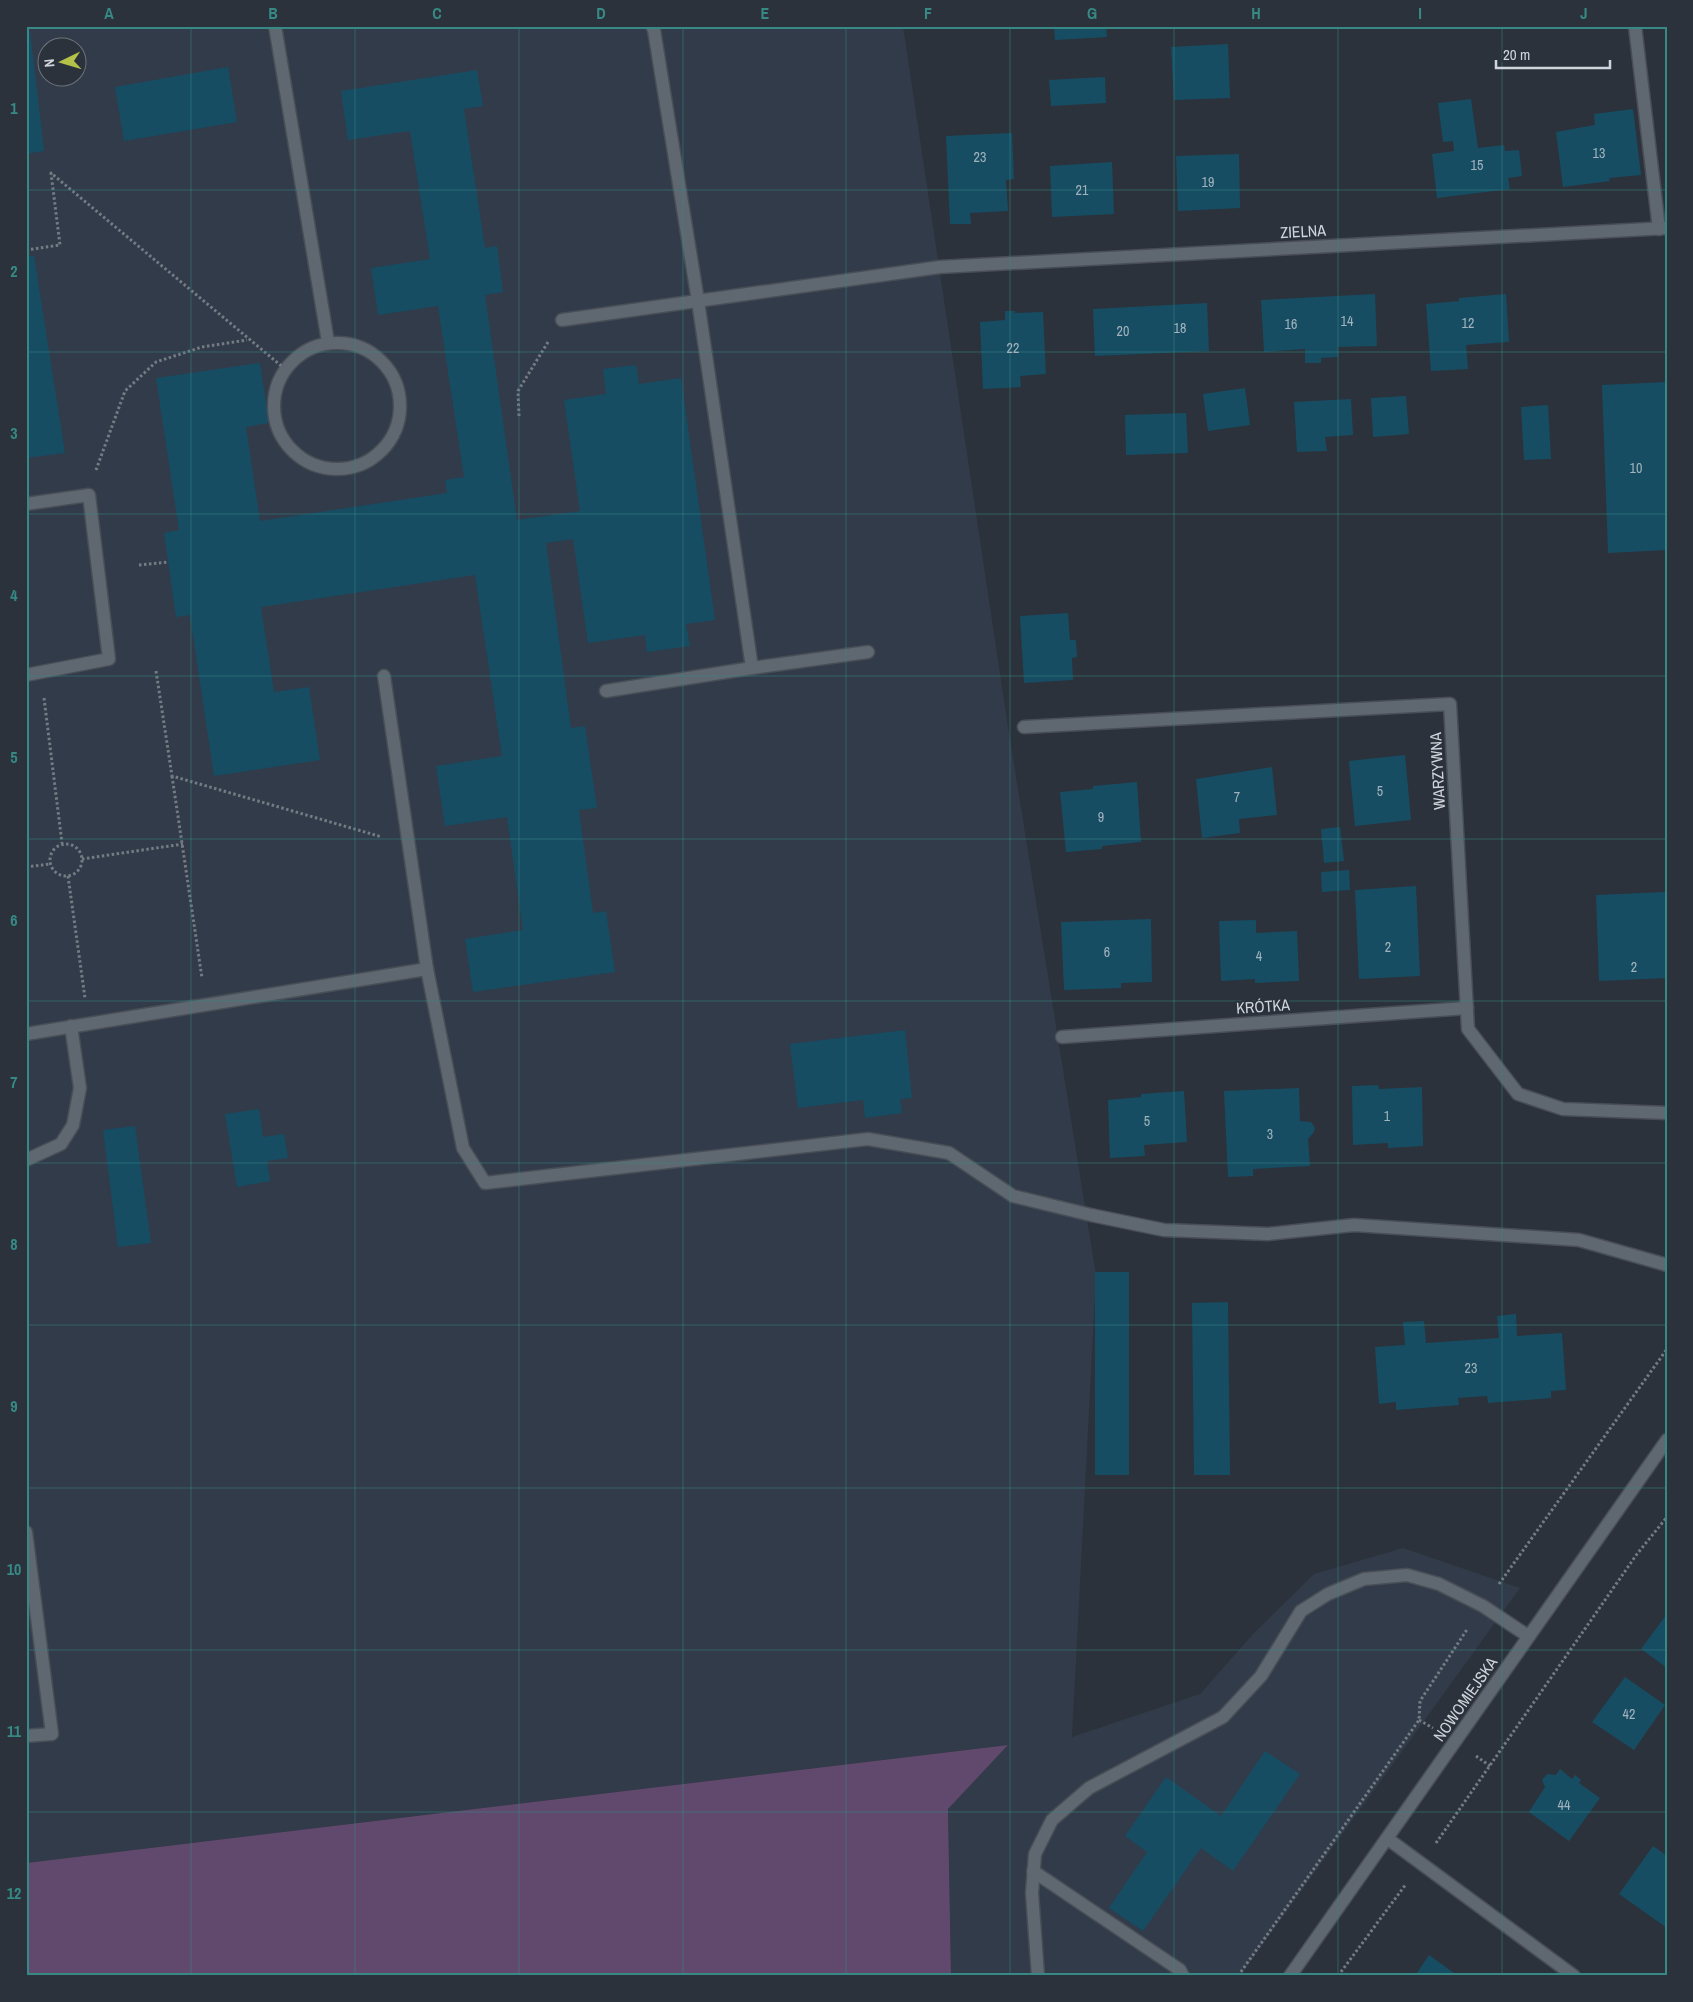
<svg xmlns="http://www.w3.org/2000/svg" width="1693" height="2002" font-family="'Archivo Narrow',sans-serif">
  <rect width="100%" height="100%" fill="#2b323b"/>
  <path fill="#313b4a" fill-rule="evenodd" d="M26,26h877l105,701 88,548 -24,462 128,-43 53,-60 61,-60 89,-26 117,40 -280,388h-289l-3,-167 59,-64 -981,118zM48,48h30v30h-30z"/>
  <polygon fill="#60496c" points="1008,1745 948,1809 951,1976 26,1976 26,1863"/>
  <g fill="#174d63">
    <polygon points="1054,26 1106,26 1107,37 1055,40"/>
    <polygon points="30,31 44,151 26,154 26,32"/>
    <polygon points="1228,44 1230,98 1174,100 1171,47"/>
    <polygon points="228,67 237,122 124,141 115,87"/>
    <polygon points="477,70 483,106 464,109 485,248 497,246 503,292 485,295 517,520 580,511 564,400 606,394 603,369 636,365 639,384 681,378 715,620 686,624 690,646 647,652 645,635 588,643 573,539 546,543 571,728 585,726 597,808 579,810 593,913 606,911 615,972 473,992 465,939 523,930 507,817 445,826 436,766 502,756 475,575 261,607 274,692 309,687 320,760 214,776 190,615 176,617 164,533 179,530 156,378 260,363 269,423 246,427 260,521 447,493 445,480 464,477 438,306 378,315 371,268 430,259 410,131 348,140 341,91"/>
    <polygon points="1105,77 1106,103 1051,106 1049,80"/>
    <polygon points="1471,99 1478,148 1504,145 1505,151 1519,150 1522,176 1508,178 1510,189 1437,198 1432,154 1454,151 1453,141 1443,142 1438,103"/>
    <polygon points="1633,109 1641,175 1609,178 1610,181 1563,187 1556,132 1595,125 1594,114"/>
    <polygon points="1012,133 1014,179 1006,180 1008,211 970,213 971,224 950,224 946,136"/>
    <polygon points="1239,154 1240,208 1178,211 1176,156"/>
    <polygon points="1112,162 1114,214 1052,217 1050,166"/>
    <polygon points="34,256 65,453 26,458 26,257"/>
    <polygon points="1375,294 1377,346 1338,347 1338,357 1321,358 1321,363 1305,363 1305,349 1264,352 1261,300"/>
    <polygon points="1506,294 1509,342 1466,345 1468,369 1431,371 1426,304 1459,301 1459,298"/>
    <polygon points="1207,303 1209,351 1095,356 1093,309"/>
    <polygon points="1005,311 1015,311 1015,313 1043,312 1046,374 1020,376 1021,387 983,389 980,322 1005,320"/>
    <polygon points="1667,382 1667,550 1608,553 1602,385"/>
    <polygon points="1245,388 1250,425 1208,431 1203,394"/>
    <polygon points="1406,396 1409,434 1373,437 1371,398"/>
    <polygon points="1351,399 1353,435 1325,437 1327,451 1297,452 1294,402"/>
    <polygon points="1548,405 1551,459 1524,460 1521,407"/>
    <polygon points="1186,413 1188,453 1126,455 1125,415"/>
    <polygon points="1068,613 1070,640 1076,640 1077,657 1072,658 1073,680 1024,683 1020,616"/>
    <polygon points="1405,755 1411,820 1355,826 1349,761"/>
    <polygon points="1272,767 1277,815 1239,819 1240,833 1202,838 1196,779"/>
    <polygon points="1137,782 1141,842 1102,846 1102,849 1066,852 1060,792 1093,789 1093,786"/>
    <polygon points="1340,827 1344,861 1324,863 1321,829"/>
    <polygon points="1349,870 1350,890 1322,892 1321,872"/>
    <polygon points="1416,886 1420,976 1359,979 1355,890"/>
    <polygon points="1665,892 1667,978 1599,981 1596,895"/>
    <polygon points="1151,919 1152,982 1121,983 1121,988 1064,990 1061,922"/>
    <polygon points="1256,920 1256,933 1297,931 1299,981 1255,983 1255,979 1221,981 1219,921"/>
    <polygon points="905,1030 912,1098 900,1099 902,1113 865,1118 863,1100 798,1108 790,1044"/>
    <polygon points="1378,1085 1379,1089 1422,1087 1423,1146 1388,1148 1388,1143 1353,1145 1352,1086"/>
    <polygon points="1299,1088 1300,1121 1311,1122 1315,1128 1314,1132 1308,1139 1310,1166 1253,1169 1253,1176 1228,1177 1224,1091"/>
    <polygon points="1184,1091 1187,1142 1144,1145 1145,1156 1110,1158 1108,1100 1141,1097 1141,1094"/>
    <polygon points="259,1109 263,1137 284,1134 288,1158 267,1161 270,1181 237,1187 225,1114"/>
    <polygon points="135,1126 151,1243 118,1247 103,1130"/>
    <rect x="1095" y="1272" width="34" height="203"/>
    <polygon points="1228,1302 1230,1475 1194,1475 1192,1303"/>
    <polygon points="1516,1314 1517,1336 1562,1333 1566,1390 1551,1391 1551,1398 1488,1403 1487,1396 1458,1398 1459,1405 1396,1410 1396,1402 1379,1404 1375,1347 1405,1345 1403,1322 1424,1321 1426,1343 1499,1338 1497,1316"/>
    <polygon points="1667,1614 1667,1668 1641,1649"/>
    <polygon points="1625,1677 1665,1705 1634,1750 1592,1722"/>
    <polygon points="1265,1751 1300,1774 1233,1871 1201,1848 1143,1931 1109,1908 1147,1852 1125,1836 1166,1777 1221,1816"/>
    <polygon points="1560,1769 1572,1779 1575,1775 1581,1780 1579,1783 1600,1798 1569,1841 1529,1812 1545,1787 1542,1780 1547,1774 1556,1775"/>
    <polygon points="1653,1846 1667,1856 1667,1928 1619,1894"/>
    <polygon points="1429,1955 1458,1976 1415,1976"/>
  </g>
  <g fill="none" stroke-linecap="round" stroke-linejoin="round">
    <g stroke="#494e56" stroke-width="15">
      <g id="minor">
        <polyline points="275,26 328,342"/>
        <polyline points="652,26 654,30 698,301 752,668"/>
        <polyline points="1635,26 1659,229"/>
        <polyline points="562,320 940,267 1667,228"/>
        <circle cx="337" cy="406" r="63"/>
        <polyline points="26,504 89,495 109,659 26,675"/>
        <polyline points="384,676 427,969"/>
        <polyline points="606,691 752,668 868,652"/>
        <polyline points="1024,727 1450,704 1468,1029 1518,1094 1563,1109 1667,1113"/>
        <polyline points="26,1034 427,969 463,1148 485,1183 868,1139 949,1153 1013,1196 1091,1215 1164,1230 1268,1234 1354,1225 1579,1240 1667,1265"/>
        <polyline points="1062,1037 1467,1008"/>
        <polyline points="26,1160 61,1144 73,1125 80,1088 71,1026"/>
        <polyline points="26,1532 52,1734 26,1736"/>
        <polyline points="1388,1839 1574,1976"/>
        <polyline points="1033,1871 1180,1970 1183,1976"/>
        <polyline points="1038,1976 1032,1893 1035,1854 1052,1820 1089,1788 1223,1717 1261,1676 1301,1611 1328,1594 1364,1579 1407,1575 1439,1584 1483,1606 1528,1636"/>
        <polyline points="1290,1976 1667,1440"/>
      </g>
    </g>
    <g stroke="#757b83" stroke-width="3" stroke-dasharray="2.5 2.5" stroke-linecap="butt">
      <polyline points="26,250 60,245 51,173 285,369"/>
      <polyline points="519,416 518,391 548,342"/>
      <polyline points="96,470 125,391 156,362 202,347 247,340"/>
      <polyline points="139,565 168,562"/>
      <polyline points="156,671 172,776 382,837"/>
      <polyline points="44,698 62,843"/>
      <polyline points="172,776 202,978"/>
      <circle cx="66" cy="860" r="16"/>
      <polyline points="82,859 183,844"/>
      <polyline points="26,867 50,864"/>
      <polyline points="68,876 85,998"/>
      <polyline points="1499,1584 1667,1349"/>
      <polyline points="1419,1720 1433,1728"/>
      <polyline points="1476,1756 1490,1766"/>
      <polyline points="1436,1843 1637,1554 1667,1517"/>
      <polyline points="1238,1976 1419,1720 1420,1701 1468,1628"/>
      <polyline points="1338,1976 1406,1884"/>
    </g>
    <use href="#minor" stroke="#5f6771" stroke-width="12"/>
  </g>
  <path fill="none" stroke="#368984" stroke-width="1" stroke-opacity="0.55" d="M191,26v1950M355,26v1950M519,26v1950M683,26v1950M846,26v1950M1010,26v1950M1174,26v1950M1338,26v1950M1502,26v1950M26,190h1641M26,352h1641M26,514h1641M26,676h1641M26,839h1641M26,1001h1641M26,1163h1641M26,1325h1641M26,1488h1641M26,1650h1641M26,1812h1641"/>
  <g text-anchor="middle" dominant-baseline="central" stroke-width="4" stroke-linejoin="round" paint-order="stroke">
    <g font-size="14" fill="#a2b3bd">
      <text x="1599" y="153">13</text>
      <text x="980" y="157">23</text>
      <text x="1477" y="165">15</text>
      <text x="1208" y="182">19</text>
      <text x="1082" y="190">21</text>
      <text x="1347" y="321">14</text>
      <text x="1468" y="323">12</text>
      <text x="1291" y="324">16</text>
      <text x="1180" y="328">18</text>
      <text x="1123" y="331">20</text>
      <text x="1013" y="348">22</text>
      <text x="1636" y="468">10</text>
      <text x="1380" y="791">5</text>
      <text x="1237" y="797">7</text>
      <text x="1101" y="817">9</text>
      <text x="1388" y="947">2</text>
      <text x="1107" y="952">6</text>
      <text x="1259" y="956">4</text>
      <text x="1634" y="967">2</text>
      <text x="1387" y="1116">1</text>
      <text x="1147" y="1121">5</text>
      <text x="1270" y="1134">3</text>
      <text x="1471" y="1368">23</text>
      <text x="1629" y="1714">42</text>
      <text x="1564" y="1805">44</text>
    </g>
    <g font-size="16" fill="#d0d5db" stroke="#2b323b">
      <text transform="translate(1303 231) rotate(-3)">ZIELNA</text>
      <text transform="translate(1437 771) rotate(-93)">WARZYWNA</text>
      <text transform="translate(1263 1006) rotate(-4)">KRÓTKA</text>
      <text transform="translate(1465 1699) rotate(-55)">NOWOMIEJSKA</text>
    </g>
  </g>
  <rect width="1693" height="2002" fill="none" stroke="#2b323b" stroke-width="55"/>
  <g transform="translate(62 62) rotate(265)"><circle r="24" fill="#2b323b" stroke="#6d737b"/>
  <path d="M0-4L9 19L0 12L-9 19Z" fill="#b5c249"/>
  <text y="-8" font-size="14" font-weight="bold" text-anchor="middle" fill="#d0d5db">N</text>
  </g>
  <path d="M1496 60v8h114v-8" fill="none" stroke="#d0d5db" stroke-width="2.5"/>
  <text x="1503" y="60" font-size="15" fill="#d0d5db" stroke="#2b323b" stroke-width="4" paint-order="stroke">20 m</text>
  <rect x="28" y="28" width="1638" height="1946" fill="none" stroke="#368984" stroke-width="2"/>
  <g font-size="16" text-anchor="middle" font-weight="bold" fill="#368984">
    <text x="109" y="19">A</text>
    <text x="273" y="19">B</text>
    <text x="437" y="19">C</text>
    <text x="601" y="19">D</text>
    <text x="765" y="19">E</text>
    <text x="928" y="19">F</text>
    <text x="1092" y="19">G</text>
    <text x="1256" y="19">H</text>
    <text x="1420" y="19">I</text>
    <text x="1584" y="19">J</text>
    <text x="14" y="114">1</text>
    <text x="14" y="277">2</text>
    <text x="14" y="439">3</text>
    <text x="14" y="601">4</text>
    <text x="14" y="763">5</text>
    <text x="14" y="926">6</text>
    <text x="14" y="1088">7</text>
    <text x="14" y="1250">8</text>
    <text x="14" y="1412">9</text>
    <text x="14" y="1575">10</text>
    <text x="14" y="1737">11</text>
    <text x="14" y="1899">12</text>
  </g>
</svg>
